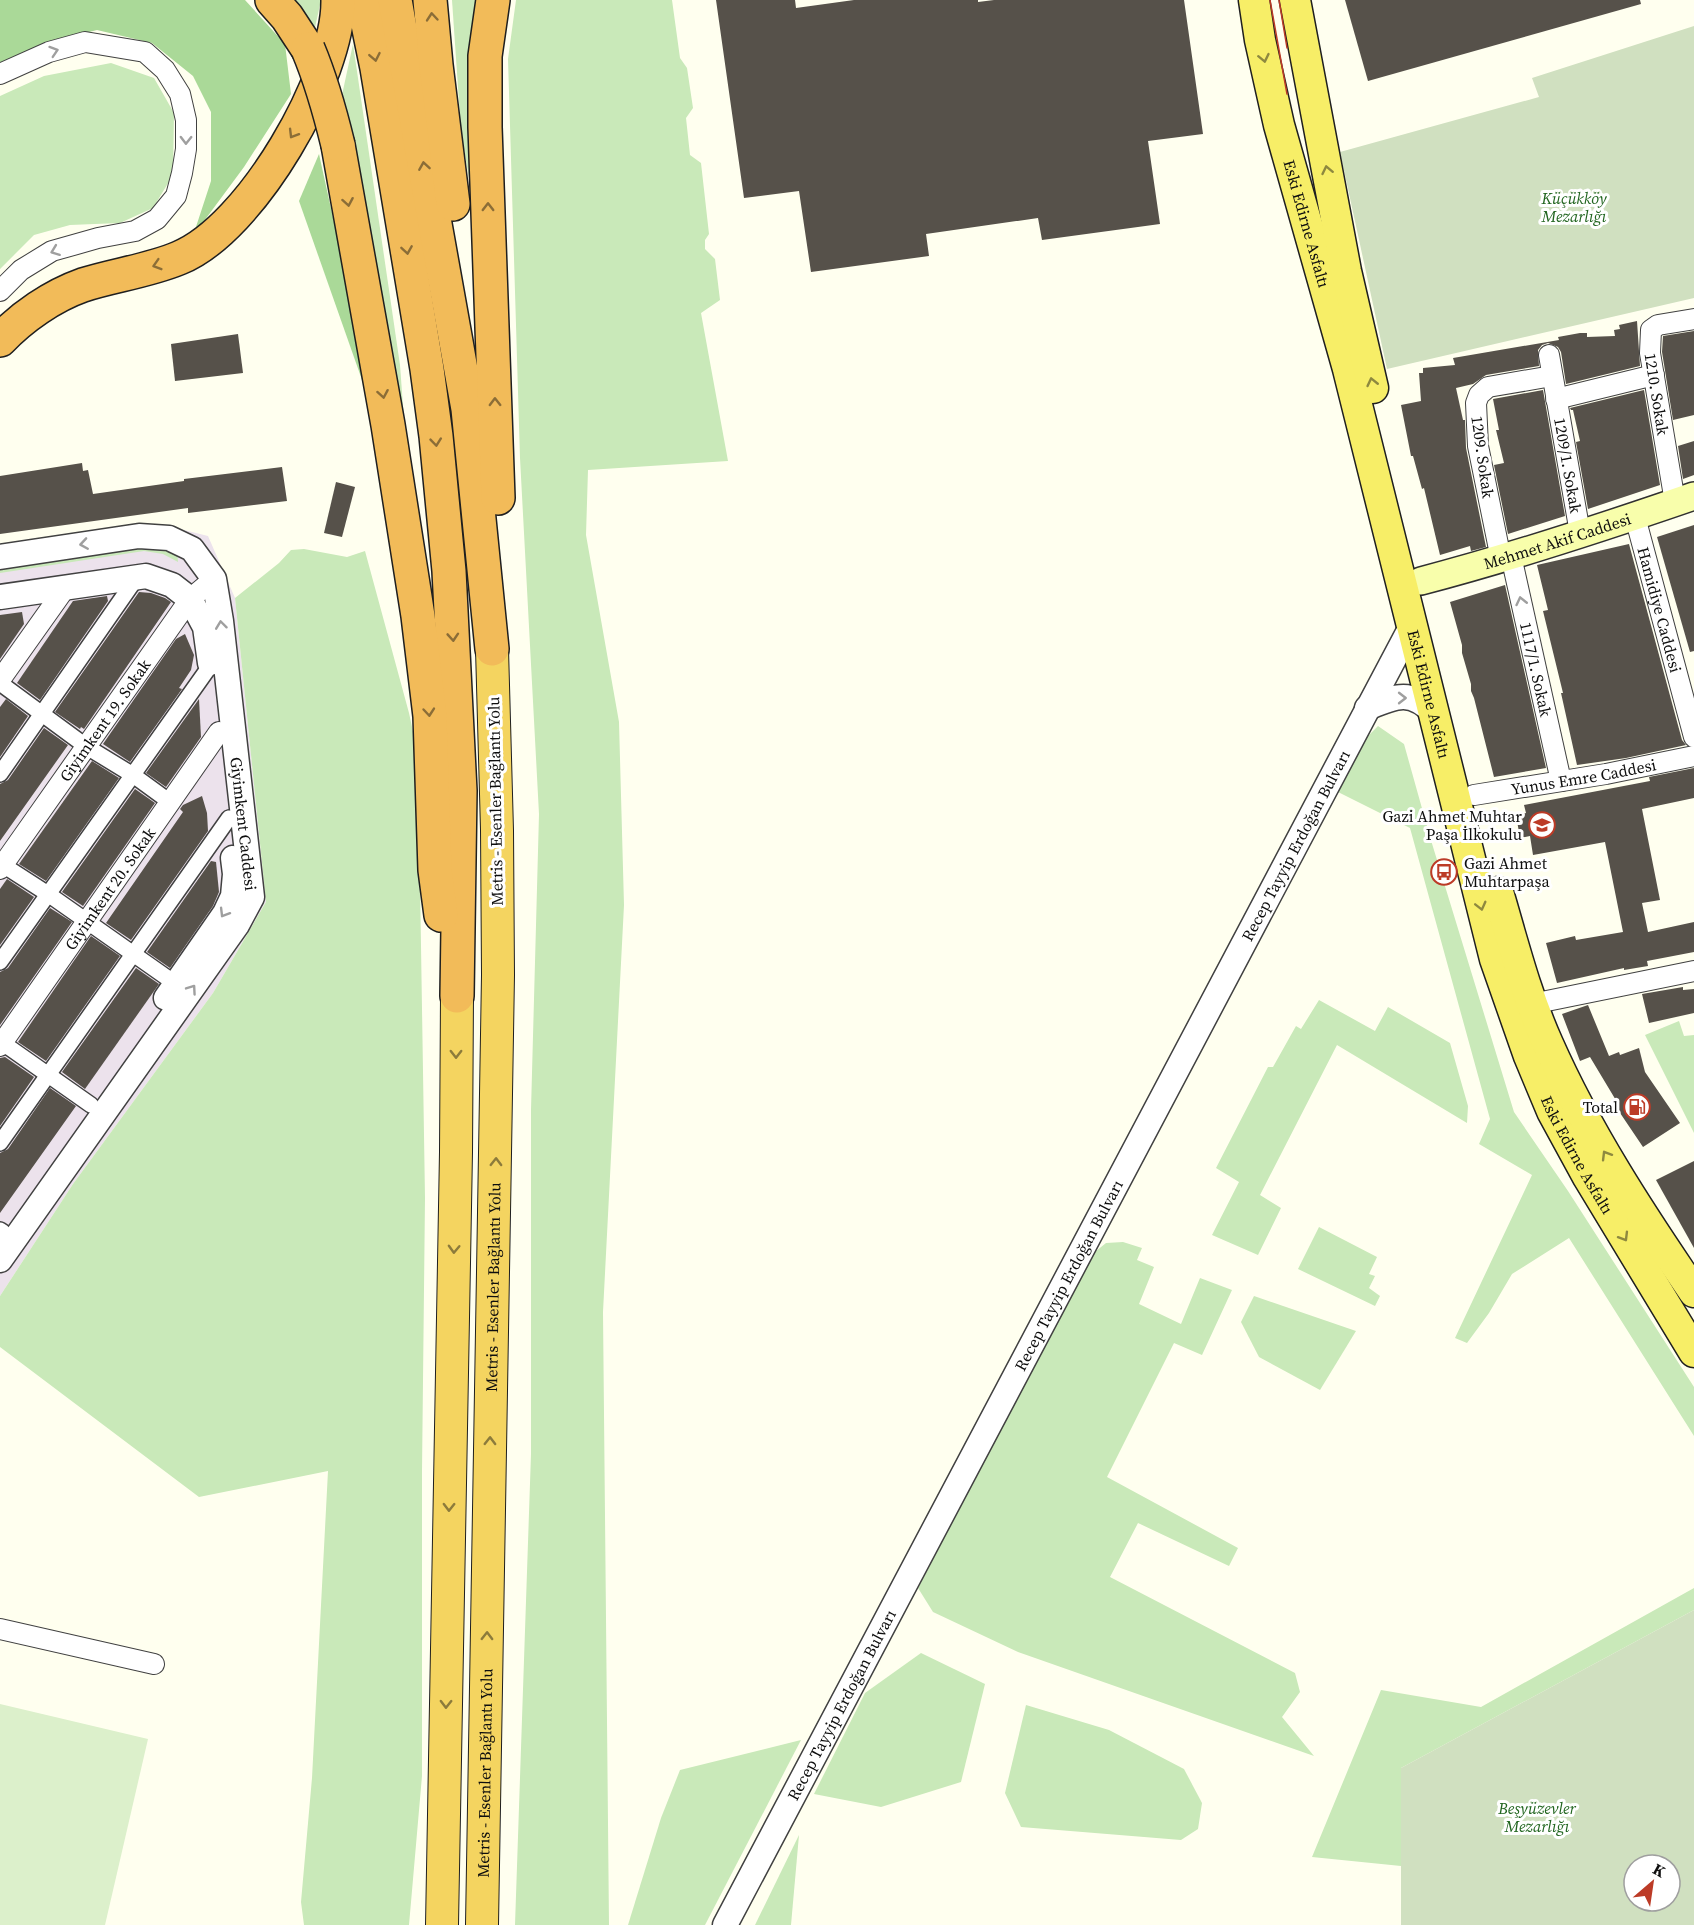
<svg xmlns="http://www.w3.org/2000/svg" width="1694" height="1925" font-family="'Source Serif 4',serif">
  <rect width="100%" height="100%" fill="#ffffef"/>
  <polygon fill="#ece2ec" points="160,524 208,536 235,598 266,902 213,993 73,1184 0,1296 0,547"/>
  <g fill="#c9e9b9">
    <polygon points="292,0 321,0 314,32"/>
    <polygon points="452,0 481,0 476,220 461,131"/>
    <polygon points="516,0 672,0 680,58 687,68 693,108 686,118 690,155 701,163 709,234 705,240 705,249 715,259 720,300 701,313 728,461 588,470 586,535 619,722 624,905 603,1312 609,1925 515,1925 531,1454 531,1110 539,814 520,458 508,59"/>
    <polygon points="353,44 400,365 405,433 342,95"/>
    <polygon points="111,63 154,78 174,113 173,175 153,208 120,223 70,225 34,235 0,269 0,96 44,76"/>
    <polygon points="145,542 177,549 178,562 163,554 144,551 0,573 0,564"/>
    <polygon points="304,549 347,557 365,551 409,713 418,755 425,1198 422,1472 422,1776 409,1925 304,1925 301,1902 312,1778 328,1471 199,1497 0,1347 0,1296 73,1184 213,993 266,902 235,598 279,563 291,550"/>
    <polygon points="1378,726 1404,744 1430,837 1514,1112 1568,1191 1694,1387 1694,1436 1569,1238 1512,1274 1489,1313 1467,1343 1455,1338 1532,1175 1479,1144 1490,1119 1410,828 1338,792 1368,736"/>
    <polygon points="1319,1000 1375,1031 1388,1007 1450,1043 1468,1106 1467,1123 1337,1045 1260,1195 1281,1208 1258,1255 1212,1235 1239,1182 1216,1168 1268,1067 1273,1067 1296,1026 1301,1029"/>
    <polygon points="1679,1021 1684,1036 1694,1035 1694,1133 1645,1035"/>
    <polygon points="1319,1227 1377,1257 1369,1274 1375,1276 1369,1288 1380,1296 1375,1306 1298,1269"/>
    <polygon points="1123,1242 1142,1248 1137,1260 1154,1267 1139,1304 1181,1324 1200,1278 1232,1290 1202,1355 1174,1343 1107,1477 1238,1548 1229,1566 1138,1523 1110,1577 1295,1673 1300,1692 1282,1717 1314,1756 1018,1652 933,1612 918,1588 1090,1256 1106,1243"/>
    <polygon points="1254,1296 1356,1331 1320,1390 1259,1357 1241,1322"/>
    <polygon points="1694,1588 1694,1610 1401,1768 1401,1866 1312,1857 1381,1690 1481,1707"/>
    <polygon points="921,1653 985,1684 961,1782 881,1807 814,1794 865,1693"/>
    <polygon points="1026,1705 1109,1730 1184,1769 1202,1803 1198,1829 1181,1840 1021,1827 1005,1793"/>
    <polygon points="801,1740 705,1925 628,1925 661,1818 680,1770"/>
    <polygon points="799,1835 791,1925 755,1925"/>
  </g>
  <g fill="#aad998">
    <polygon points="0,0 245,0 285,44 291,94 244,167 193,236 211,181 211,112 193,76 152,43 97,30 53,41 0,63"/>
    <polygon points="319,154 380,431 299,201"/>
  </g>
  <g fill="#d0e0c0" fill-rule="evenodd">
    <polygon points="1694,26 1694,298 1387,369 1340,152 1539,97 1532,78"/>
    <path d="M1694,1610v315h-293v-157zM1634,1865h36v36h-36z"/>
  </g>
  <polygon fill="#dcf0cb" points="0,1704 148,1739 105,1925 0,1925"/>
  <g fill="#56514a">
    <polygon points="716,0 795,0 796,8 854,0 978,0 978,2 994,0 1184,0 1203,134 1148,141 1160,224 1042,240 1038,218 926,234 929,256 811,272 799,191 744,198"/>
    <polygon points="1345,0 1640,0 1641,4 1368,81"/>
    <polygon points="1637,321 1640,366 1566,384 1561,352 1558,347 1548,343 1542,345 1538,350 1539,366 1486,375 1473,384 1456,388 1463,420 1465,420 1466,448 1486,547 1471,551 1470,546 1440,555 1424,488 1422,489 1413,456 1411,456 1401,405 1421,401 1419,373 1423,373 1423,368 1455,365 1453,358 1559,340 1558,337 1580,333 1587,333 1587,337 1615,336 1614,330 1620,329 1619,325"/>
    <polygon points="1694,331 1694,415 1673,420 1662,352 1663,336"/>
    <polygon points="238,334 243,373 175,381 171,344"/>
    <polygon points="1543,390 1565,516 1508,534 1494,465 1504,463 1496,430 1499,430 1493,399"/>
    <polygon points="1644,390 1660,485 1588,509 1576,442 1580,441 1573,410 1571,410 1570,408"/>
    <polygon points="1694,441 1694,475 1683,479 1678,446"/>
    <polygon points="82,463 83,471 88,470 93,494 184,481 184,479 282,467 287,501 188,513 188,508 0,534 0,476"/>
    <polygon points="336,482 355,487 342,537 324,533"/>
    <polygon points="1694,525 1694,651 1690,652 1657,537"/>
    <polygon points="1629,544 1682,740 1686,745 1626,758 1577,765 1561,693 1563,693 1543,611 1548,610 1537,565"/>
    <polygon points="1505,585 1546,768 1494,777 1474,698 1471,691 1471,684 1462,653 1462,645 1450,602"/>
    <polygon points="139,592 151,593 165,598 171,602 84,729 81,727 80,729 55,712"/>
    <polygon points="107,596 108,601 40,700 17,683 73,601"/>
    <polygon points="22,612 24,624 0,659 0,615"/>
    <polygon points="185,634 194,655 191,670 179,688 182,689 130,762 103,744 176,639"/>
    <polygon points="6,699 28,716 0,757 0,707"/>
    <polygon points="199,699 201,737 166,787 146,773"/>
    <polygon points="44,728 68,745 0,841 0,784 8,780"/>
    <polygon points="92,761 119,778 46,881 19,864"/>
    <polygon points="1694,768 1694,798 1642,809 1660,900 1642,903 1648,932 1694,922 1694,952 1647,961 1648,966 1624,970 1624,968 1557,983 1546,943 1575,936 1576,940 1623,932 1605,842 1533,855 1530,836 1520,838 1516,815 1526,813 1524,805 1650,781 1649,777"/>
    <polygon points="135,789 155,803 83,906 62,892"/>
    <polygon points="202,796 207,813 208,831 131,940 106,923 183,812 180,809 183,805"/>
    <polygon points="211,861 216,862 219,892 213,906 170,968 147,952"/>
    <polygon points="7,879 34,897 0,945 0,889"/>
    <polygon points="50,908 72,922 0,1025 0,972 8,968"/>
    <polygon points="91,936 120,956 46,1061 18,1042"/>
    <polygon points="136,968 159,984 85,1089 62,1072"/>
    <polygon points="1683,987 1683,990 1694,989 1694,1013 1649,1023 1642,994"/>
    <polygon points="1588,1005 1609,1056 1619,1052 1620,1055 1639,1048 1645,1072 1680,1123 1643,1147 1614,1104 1617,1102 1590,1057 1580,1061 1562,1014"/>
    <polygon points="5,1057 34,1077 0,1126 0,1058"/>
    <polygon points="50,1088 76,1106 0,1213 0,1153 8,1149"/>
    <polygon points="1694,1161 1694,1248 1656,1180"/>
  </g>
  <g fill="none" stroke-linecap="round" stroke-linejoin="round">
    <g stroke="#414141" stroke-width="18">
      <g id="pedestrian">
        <polyline points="0,683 87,747 133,775 170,802"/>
        <polyline points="0,774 137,577"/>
        <polyline points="0,863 48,894 176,984"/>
        <polyline points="0,962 210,666"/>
        <polyline points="0,1041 91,1105"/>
        <polyline points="0,1143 229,818"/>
        <polyline points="0,1230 3,1232"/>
      </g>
    </g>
    <g stroke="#414141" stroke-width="22">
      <g id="minor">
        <polyline points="0,74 49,52 85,42 145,52 165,70 180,94 186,120 186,149 182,173 176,196 157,219 135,231 98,238 52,251 21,270 0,291"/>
        <path id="s1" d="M1549,355l31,178"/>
        <polyline points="1556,399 1654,375"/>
        <polyline points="1675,502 1650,353 1651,330 1658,325 1694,319"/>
        <path id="s2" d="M1635,517l59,220"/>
        <path id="s3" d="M1511,556l50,225"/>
        <polyline points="1501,559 1478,446 1476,403 1479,395 1488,387 1552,376"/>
        <polyline points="0,680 66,587"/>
        <path id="s4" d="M1474,795l132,-21 88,-18"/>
        <path id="s5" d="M0,869l190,-270 24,-20"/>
        <polyline points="1532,1004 1694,971"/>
        <path id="s6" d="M0,1046l219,-314"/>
        <polyline points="0,1629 154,1664"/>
      </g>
    </g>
    <g stroke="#414141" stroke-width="27">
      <g id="tertiary">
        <path id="s7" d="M0,557l139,-21 30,2 23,11 22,30 7,42 31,276 -15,28 -237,335"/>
        <polyline points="0,597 146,576 172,585 190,599 205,627 210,663"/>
        <path d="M1367,708c29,-12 43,-19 67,5"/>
        <polyline points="166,998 225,913 233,896 235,874 233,858"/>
        <path id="s8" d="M725,1925l687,-1300"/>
      </g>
    </g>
    <g stroke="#303030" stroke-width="30">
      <g id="secondary">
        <path id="s9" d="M1421,581c92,-24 183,-54 273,-85"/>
      </g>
    </g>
    <g stroke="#1f1f1f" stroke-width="33">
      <g id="primary">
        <path id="s10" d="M1254,0l6,40 19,85 69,244 147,590 34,97 23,55 36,66 106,175"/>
        <polyline points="1295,0 1346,271 1373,388"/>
        <path d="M1498,892c15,51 28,103 50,152 39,88 92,169 146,248"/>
      </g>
    </g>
    <g stroke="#1f1f1f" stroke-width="34">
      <g id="trunk">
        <polyline points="442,1925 456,1152 457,996"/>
        <path id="s11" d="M482,1925l16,-950 -1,-145 -5,-181"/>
      </g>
    </g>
    <g stroke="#1f1f1f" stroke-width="36">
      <g id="motorway">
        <polyline points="272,0 287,17 308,49"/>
        <polyline points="363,0 377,68 427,369 436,436 449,571 460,791 457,996"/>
        <polyline points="395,0 468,409 492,649"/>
        <polyline points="430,0 436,65 453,204"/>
        <polyline points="493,0 485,56 485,127 498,498"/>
        <polyline points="338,145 388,425 418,616 430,716 435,870 441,915"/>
        <path d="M0,340c22,-23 52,-44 83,-55 31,-10 65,-14 96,-27 72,-29 160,-182 159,-258"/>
      </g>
    </g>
    <use href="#pedestrian" stroke="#fff" stroke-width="15"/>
    <use href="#minor" stroke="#fff" stroke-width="20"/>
    <use href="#tertiary" stroke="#fff" stroke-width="24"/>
    <use href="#secondary" stroke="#f8feab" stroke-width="27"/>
    <use href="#primary" stroke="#f7ee67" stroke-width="30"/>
    <use href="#trunk" stroke="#f4d460" stroke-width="32"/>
    <use href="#motorway" stroke="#f2bb59" stroke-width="33"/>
    <g stroke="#bc3b27" stroke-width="1.5">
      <polyline points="1270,0 1287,94"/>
      <polyline points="1279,0 1287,48"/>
    </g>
    <g stroke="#1f1f1f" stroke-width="36" stroke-linecap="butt">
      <path id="motorway-bridge" d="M308,49c13,31 22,63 30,96"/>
    </g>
    <use href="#motorway-bridge" stroke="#f2bb59" stroke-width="33"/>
  </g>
  <defs><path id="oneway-chevron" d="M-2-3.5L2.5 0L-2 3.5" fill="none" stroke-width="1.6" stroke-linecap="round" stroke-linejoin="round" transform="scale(1.5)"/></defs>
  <g stroke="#8b6d37">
    <use href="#oneway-chevron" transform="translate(432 17) rotate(-95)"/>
    <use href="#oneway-chevron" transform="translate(375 57) rotate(79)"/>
    <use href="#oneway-chevron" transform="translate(293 134) rotate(121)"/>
    <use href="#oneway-chevron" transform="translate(424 166) rotate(-99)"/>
    <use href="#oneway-chevron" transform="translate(348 202) rotate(80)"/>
    <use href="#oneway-chevron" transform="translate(488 207) rotate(-90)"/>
    <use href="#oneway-chevron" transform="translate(407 250) rotate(81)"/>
    <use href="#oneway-chevron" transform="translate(157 265) rotate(163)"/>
    <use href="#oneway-chevron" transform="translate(383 394) rotate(80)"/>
    <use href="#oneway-chevron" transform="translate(495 402) rotate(-91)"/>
    <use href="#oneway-chevron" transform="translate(436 442) rotate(84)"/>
    <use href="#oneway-chevron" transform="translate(453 637) rotate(86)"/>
    <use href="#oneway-chevron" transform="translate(429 712) rotate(85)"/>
  </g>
  <g stroke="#9f9f9f">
    <use href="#oneway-chevron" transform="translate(54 51) rotate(-18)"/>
    <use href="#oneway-chevron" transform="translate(186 140) rotate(91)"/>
    <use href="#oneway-chevron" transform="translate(55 251) rotate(159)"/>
    <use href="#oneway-chevron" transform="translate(84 544) rotate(171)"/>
    <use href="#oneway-chevron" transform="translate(1521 601) rotate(-103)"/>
    <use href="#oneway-chevron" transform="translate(221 625) rotate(-97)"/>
    <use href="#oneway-chevron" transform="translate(1402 698)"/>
    <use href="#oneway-chevron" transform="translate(224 913) rotate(121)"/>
    <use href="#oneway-chevron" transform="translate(192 989) rotate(-55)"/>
  </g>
  <g stroke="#8e893f">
    <use href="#oneway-chevron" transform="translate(1264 58) rotate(78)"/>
    <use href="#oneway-chevron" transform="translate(1327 170) rotate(-102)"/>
    <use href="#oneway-chevron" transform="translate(1372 382) rotate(-103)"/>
    <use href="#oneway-chevron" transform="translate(1481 906) rotate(76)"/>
    <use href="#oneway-chevron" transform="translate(1606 1155) rotate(-121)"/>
    <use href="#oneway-chevron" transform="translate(1624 1237) rotate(59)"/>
  </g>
  <g stroke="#8c7b3b">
    <use href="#oneway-chevron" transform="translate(456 1054) rotate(90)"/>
    <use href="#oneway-chevron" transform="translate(496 1162) rotate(-89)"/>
    <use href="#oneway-chevron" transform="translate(454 1249) rotate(92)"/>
    <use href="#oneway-chevron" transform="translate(490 1441) rotate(-89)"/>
    <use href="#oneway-chevron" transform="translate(449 1507) rotate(91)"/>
    <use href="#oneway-chevron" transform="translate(487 1636) rotate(-89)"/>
    <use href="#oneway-chevron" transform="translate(446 1704) rotate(91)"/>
  </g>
  <defs>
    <g id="school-ring" transform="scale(1.35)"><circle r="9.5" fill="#fff" stroke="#bc3b27" stroke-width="1.5"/><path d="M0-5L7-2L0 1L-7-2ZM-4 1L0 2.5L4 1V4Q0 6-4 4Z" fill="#bc3b27"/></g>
    <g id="bus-ring" transform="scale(1.35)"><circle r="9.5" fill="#fff" stroke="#bc3b27" stroke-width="1.5"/><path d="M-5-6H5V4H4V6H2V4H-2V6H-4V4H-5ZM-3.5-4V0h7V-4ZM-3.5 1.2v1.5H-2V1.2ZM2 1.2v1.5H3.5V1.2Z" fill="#bc3b27"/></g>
    <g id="fuel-ring" transform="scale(1.35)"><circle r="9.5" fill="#fff" stroke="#bc3b27" stroke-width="1.5"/><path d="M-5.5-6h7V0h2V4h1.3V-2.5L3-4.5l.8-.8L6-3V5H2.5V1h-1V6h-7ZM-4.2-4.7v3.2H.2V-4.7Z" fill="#bc3b27"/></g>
  </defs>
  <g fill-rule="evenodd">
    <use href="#school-ring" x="1542" y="825"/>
    <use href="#bus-ring" x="1444" y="872"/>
    <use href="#fuel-ring" x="1637" y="1107"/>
  </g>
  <g text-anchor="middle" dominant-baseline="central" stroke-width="6" stroke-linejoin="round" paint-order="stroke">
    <g font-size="16" font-style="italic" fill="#21651f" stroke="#fff">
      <text x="1574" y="198">Küçükköy<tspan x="1574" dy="18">Mezarlığı</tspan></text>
      <text x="1537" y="1808">Beşyüzevler<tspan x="1537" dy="18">Mezarlığı</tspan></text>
    </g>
    <g font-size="16" fill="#0e0e0e" stroke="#fff">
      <text stroke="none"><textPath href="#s10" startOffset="230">Eski Edirne Asfaltı</textPath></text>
      <text transform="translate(1657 394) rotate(81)">1210. Sokak</text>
      <text transform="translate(1483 457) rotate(82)">1209. Sokak</text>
      <text stroke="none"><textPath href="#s1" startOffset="112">1209/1. Sokak</textPath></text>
      <text stroke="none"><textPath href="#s9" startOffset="142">Mehmet Akif Caddesi</textPath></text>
      <text stroke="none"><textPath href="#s2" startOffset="96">Hamidiye Caddesi</textPath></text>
      <text stroke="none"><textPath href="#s3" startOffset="116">1117/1. Sokak</textPath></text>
      <text stroke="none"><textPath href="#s10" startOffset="716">Eski Edirne Asfaltı</textPath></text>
      <text stroke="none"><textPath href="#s5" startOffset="182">Giyimkent 19. Sokak</textPath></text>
      <text stroke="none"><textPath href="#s4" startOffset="111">Yunus Emre Caddesi</textPath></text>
      <text transform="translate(495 801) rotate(-91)">Metris - Esenler Bağlantı Yolu</text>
      <text stroke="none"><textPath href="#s7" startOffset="480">Giyimkent Caddesi</textPath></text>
      <text stroke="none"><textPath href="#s8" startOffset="1221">Recep Tayyip Erdoğan Bulvarı</textPath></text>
      <text stroke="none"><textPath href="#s6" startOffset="192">Giyimkent 20. Sokak</textPath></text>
      <text stroke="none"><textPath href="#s10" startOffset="1202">Eski Edirne Asfaltı</textPath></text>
      <text stroke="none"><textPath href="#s8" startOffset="735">Recep Tayyip Erdoğan Bulvarı</textPath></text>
      <text stroke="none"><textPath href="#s11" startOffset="638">Metris - Esenler Bağlantı Yolu</textPath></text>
      <text stroke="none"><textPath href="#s8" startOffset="249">Recep Tayyip Erdoğan Bulvarı</textPath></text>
      <text stroke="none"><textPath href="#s11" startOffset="152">Metris - Esenler Bağlantı Yolu</textPath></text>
    </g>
    <g font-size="16" fill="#0e0e0e" stroke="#fff" text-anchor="end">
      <text x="1522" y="816">Gazi Ahmet Muhtar<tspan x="1522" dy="18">Paşa İlkokulu</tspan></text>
      <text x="1464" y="863" text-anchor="start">Gazi Ahmet<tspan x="1464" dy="18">Muhtarpaşa</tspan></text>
      <text x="1618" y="1107">Total</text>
    </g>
  </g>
  <g transform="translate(1652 1883) rotate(29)"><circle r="28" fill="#ffffff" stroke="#9f9f9f" stroke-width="1.5"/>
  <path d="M0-4.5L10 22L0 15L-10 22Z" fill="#bc3b27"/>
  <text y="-9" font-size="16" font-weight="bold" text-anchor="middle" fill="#0e0e0e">K</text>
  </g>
</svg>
